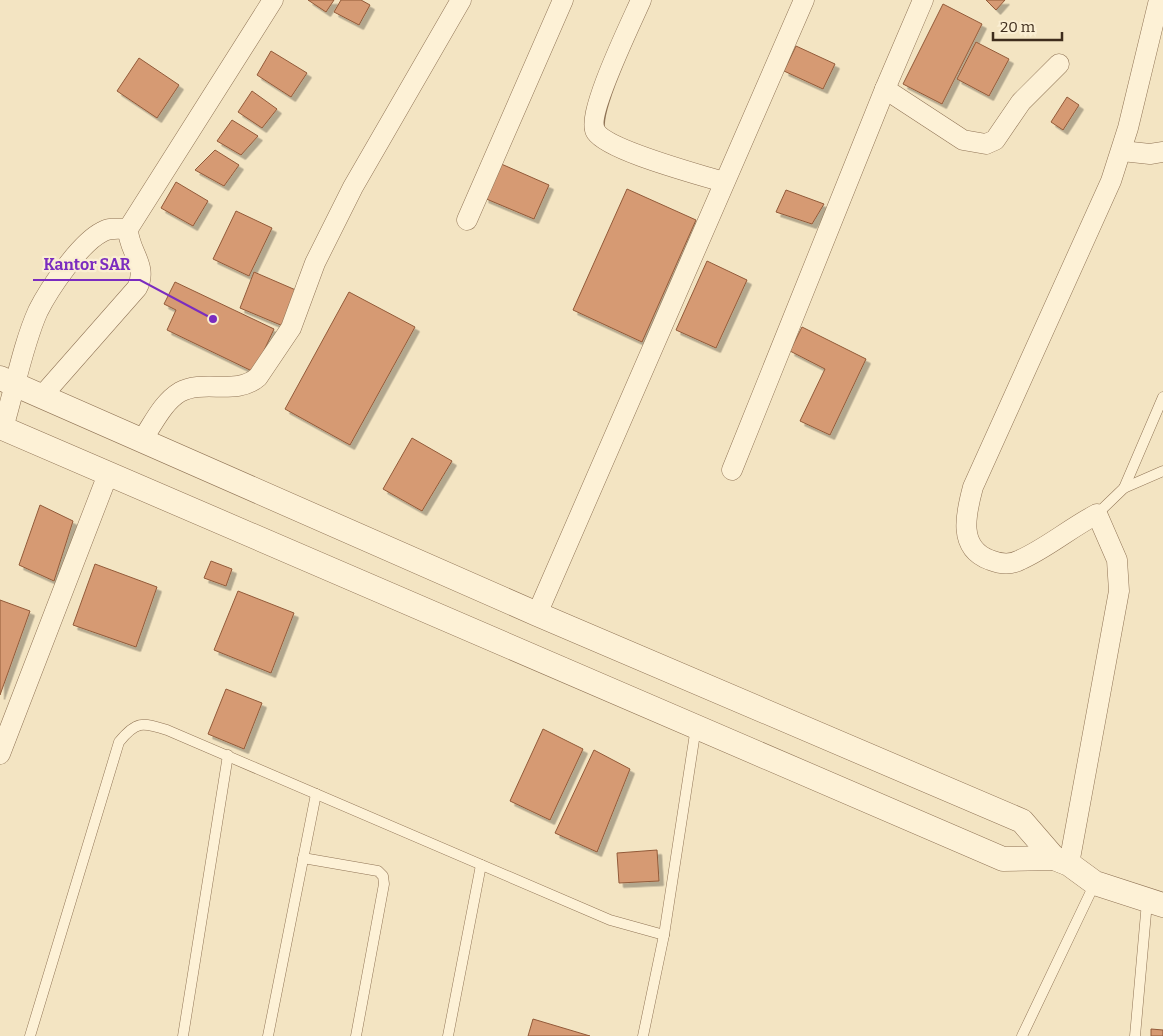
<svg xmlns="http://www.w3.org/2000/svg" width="1163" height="1036" font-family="Bitter,serif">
  <defs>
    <filter id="shadow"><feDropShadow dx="4.5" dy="4.5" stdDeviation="0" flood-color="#0004"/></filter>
  </defs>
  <rect width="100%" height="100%" fill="#f3e4c2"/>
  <g fill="#d69a73" stroke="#925a39" filter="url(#shadow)">
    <polygon points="308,0 334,0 326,12"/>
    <polygon points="341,0 361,0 370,5 359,25 334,12"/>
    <polygon points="986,0 1005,0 996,10"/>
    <polygon points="943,4 982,24 942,104 903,84"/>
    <polygon points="976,42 1009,59 989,96 957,79"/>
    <polygon points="796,46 835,64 823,89 784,71"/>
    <polygon points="271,51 307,73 291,97 257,75"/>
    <polygon points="139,58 179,85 157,118 117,91"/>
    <polygon points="252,91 277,109 262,128 238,112"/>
    <polygon points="1067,97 1079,105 1063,130 1051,122"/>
    <polygon points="232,120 258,136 241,155 217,141"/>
    <polygon points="215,150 239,165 224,186 195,170"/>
    <polygon points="499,163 549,185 534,219 484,198"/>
    <polygon points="176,182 208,201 193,226 161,208"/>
    <polygon points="627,189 696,220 642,342 573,310"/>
    <polygon points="786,190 824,204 812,224 776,212"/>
    <polygon points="236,211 272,228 249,276 213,259"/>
    <polygon points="707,261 747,280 716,348 676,330"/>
    <polygon points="254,272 298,291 283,326 240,308"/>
    <polygon points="175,282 274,329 254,372 167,330 176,310 164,304"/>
    <polygon points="349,292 415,327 350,445 285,409"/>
    <polygon points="802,327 866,359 830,435 800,421 825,369 790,351"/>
    <polygon points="412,438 452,461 422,511 383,489"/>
    <polygon points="40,505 73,521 54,581 19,565"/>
    <polygon points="211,561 232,569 226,586 204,578"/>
    <polygon points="95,564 157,587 136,647 73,625"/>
    <polygon points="238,591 294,613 271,673 214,650"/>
    <polygon points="0,600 30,611 0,695"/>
    <polygon points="226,689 262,703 244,749 208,734"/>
    <polygon points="543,729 583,749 550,820 510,801"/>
    <polygon points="594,750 630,769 597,852 555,833"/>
    <polygon points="657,850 659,881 619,883 617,853"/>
    <polygon points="533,1019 590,1036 528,1036"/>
    <polygon points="1151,1029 1163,1030 1163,1036 1151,1036"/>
  </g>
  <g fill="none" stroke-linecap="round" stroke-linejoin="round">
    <g stroke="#907456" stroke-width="11">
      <g id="service">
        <polyline points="1124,488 1163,397"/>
        <polyline points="1097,514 1124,488 1163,471"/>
        <polyline points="303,858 378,871 383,876 384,884 356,1036"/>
        <path d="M30,1036l89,-294c17,-21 23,-20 48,-12l443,190 54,15"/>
        <polyline points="183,1036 228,755"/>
        <polyline points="268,1036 316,794"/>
        <polyline points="448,1036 481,865"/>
        <polyline points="643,1036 664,935 696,727"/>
        <polyline points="1022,1036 1095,883"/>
        <polyline points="1135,1036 1147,902"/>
      </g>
    </g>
    <g stroke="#907456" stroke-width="21">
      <g id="minor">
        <path d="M641,0c-9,21 -56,116 -45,132 13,19 102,42 127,50"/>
        <polyline points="885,89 963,140 986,144 995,140 1021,102 1059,64"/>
        <polyline points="1122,151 1150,154 1163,152"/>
        <polyline points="467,220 563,0"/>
        <path d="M42,396l95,-108c12,-22 -9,-37 -9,-59l145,-229"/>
        <path d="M3,428c11,-36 20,-84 35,-117 11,-22 42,-68 64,-79 8,-5 18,-3 26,-3"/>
        <path d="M142,440c11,-16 21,-38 38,-48 24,-13 57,4 78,-15l33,-49 24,-65 38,-76 108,-187"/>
        <polyline points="732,470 885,89 923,0"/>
        <polyline points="537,614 804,0"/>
        <polyline points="0,754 108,474"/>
        <path d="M1069,864l50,-273 -2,-31 -20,-46c-27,14 -50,34 -77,46 -9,5 -20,4 -30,0 -33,-12 -24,-47 -17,-73l138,-306 17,-53 31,-128"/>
      </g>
    </g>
    <g stroke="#907456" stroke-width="25">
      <g id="tertiary">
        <polyline points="0,378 537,614 1022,821 1054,858"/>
        <polyline points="0,427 1003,859 1054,858 1069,864 1095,883 1163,905"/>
      </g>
    </g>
    <use href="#service" stroke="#fdf1d6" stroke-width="10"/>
    <use href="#minor" stroke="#fdf1d6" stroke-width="20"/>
    <use href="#tertiary" stroke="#fdf1d6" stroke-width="24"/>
  </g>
  <path fill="none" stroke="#7b2cbf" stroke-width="2" d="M213 319L140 280H33"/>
  <circle fill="#7b2cbf" stroke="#faeed2" stroke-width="2" cx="213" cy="319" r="5"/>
  <g font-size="16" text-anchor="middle" font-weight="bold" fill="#7b2cbf" stroke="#faeed2" stroke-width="4.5" stroke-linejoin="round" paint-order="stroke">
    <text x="87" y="270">Kantor SAR</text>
  </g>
  <path d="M993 32v8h69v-8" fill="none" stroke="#3e2c1c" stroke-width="2.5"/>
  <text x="1000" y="32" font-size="15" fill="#3e2c1c" stroke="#faeed2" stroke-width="4" paint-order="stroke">20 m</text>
</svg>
